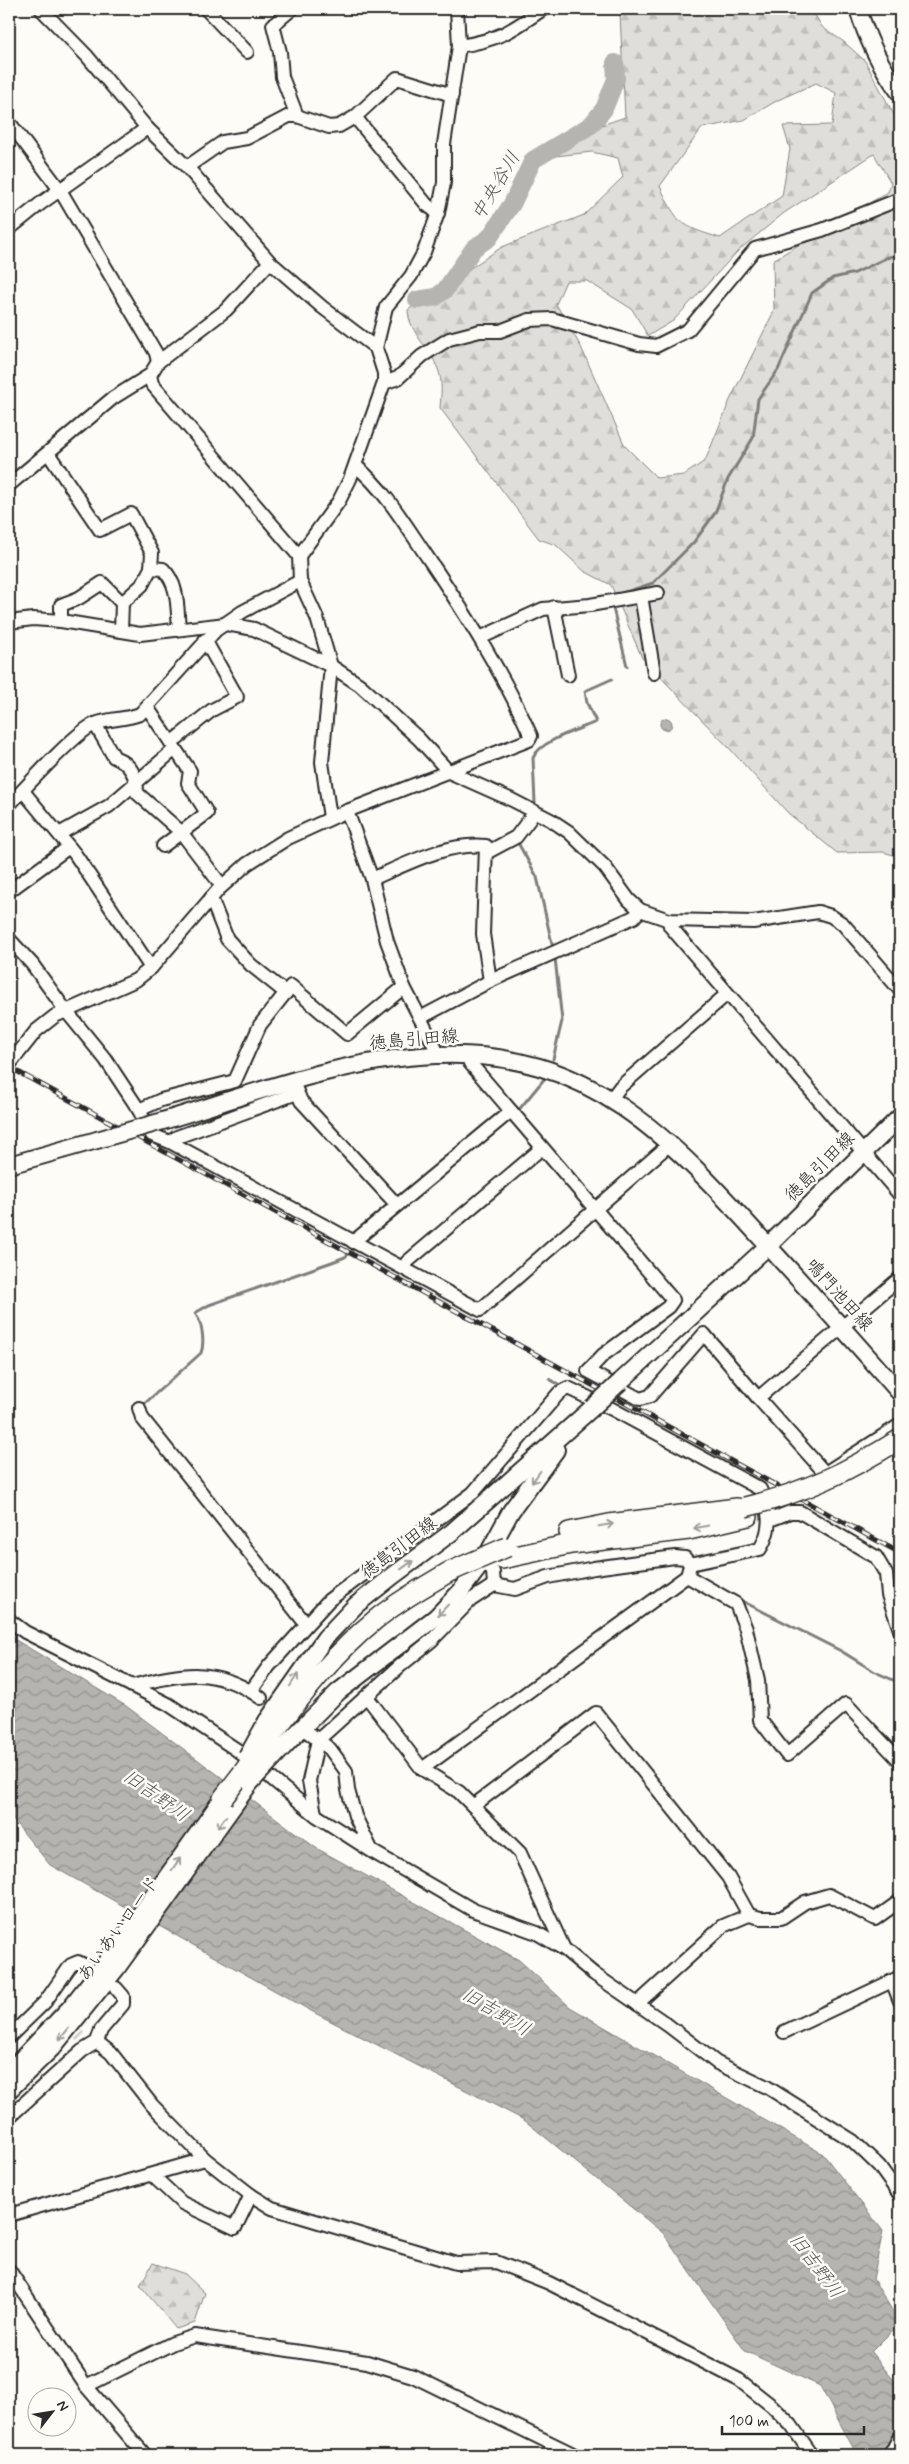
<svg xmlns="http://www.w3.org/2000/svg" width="909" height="2464" font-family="Mynerve,'Klee One',sans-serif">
  <defs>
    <pattern id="forest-firs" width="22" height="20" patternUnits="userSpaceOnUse" patternTransform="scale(1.25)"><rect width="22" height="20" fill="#dfdeda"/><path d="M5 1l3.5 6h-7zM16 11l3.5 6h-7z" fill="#c0bfbb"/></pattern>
    <pattern id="water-waves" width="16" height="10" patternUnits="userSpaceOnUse" patternTransform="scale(1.25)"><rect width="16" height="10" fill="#b5b4b1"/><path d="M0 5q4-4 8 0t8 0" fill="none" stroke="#939390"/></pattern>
  </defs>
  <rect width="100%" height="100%" fill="#fdfcf7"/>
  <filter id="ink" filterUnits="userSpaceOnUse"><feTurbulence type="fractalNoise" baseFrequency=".02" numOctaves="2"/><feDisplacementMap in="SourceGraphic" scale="10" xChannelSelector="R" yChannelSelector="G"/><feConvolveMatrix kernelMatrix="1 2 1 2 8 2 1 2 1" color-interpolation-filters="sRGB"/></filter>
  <g filter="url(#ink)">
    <g fill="url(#forest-firs)" stroke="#858482" fill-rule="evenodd">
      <path d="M624,9h194l-4,4 8,14 22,15 21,19 35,65v731l-17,-5 -46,1 -49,-40 -58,-64 -88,-91 -31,-73 -27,-14 -28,-26 -17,-6 -99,-131c1,-13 3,-26 -2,-39 -8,-21 -29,-36 -30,-59l94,-63 82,-32 39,-38 -5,-19 -26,-6 -37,4 -2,-14 72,-25 -5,-103zM816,83l20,10 -4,32 -49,1 7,23 -8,47 -62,42c-39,-12 -43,-14 -60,-52l42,-58 42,-8 34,-20zM874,154l17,29 -3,9 -115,68 1,51 -44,89 -25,61 -21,14 -27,3 -32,-32 -44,-99 -25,-43 10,-23h21l45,28 16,27 25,-15 66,-71 45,-37z"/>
      <polygon points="153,2263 185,2274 205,2293 195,2323 176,2329 140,2285"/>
    </g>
    <g fill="url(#water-waves)" stroke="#7e7d7b">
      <circle cx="666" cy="724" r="6"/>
      <polygon points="9,1636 126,1706 316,1848 519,1960 570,2007 823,2154 883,2231 873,2279 900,2323 871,2352 900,2388 900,2455 857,2455 820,2386 745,2351 663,2233 524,2120 313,2012 50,1865 9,1815"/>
    </g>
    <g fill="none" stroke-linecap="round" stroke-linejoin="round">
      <g stroke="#7e7d7b" stroke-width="3">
        <polyline points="623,593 653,583 694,542 715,513 728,479 753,438 758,399 778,370 812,293 833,278 855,273 886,258 900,254"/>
        <polyline points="612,604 627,666"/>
        <path d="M535,803l-2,-45c6,-17 47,-29 63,-36l-9,-19 -2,-12 27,-12"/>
        <polyline points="517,841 537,877 553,948"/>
        <polyline points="553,1059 562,1021 555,958"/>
        <polyline points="517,1112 545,1078"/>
        <polyline points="549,1379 562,1386"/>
        <path d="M143,1405l58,-52c4,-11 1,-31 -6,-40l14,-8 123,-43 13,-5 12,-11"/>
        <polyline points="738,1599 841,1651 875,1672 900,1683"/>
      </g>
      <polyline stroke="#b5b4b1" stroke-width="18" points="417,300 436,297 445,290 474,248 489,238 512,204 533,160 591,125 604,109 616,79 615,63"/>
      <polyline stroke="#d3d2ce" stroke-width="12" stroke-dasharray="12 6" stroke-linecap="butt" points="54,2009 81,2037"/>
      <g stroke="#2b2b2b" stroke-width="16">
        <g id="minor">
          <polyline points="41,9 87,56 147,128 187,167 270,262 322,307 376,348 384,373 384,383"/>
          <polyline points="206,9 247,52"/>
          <polyline points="292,9 273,25 280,52 282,77 297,116"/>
          <path d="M459,46c40,-6 52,-15 84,-37"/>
          <polyline points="9,122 60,190 156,353 158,362"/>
          <polyline points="187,167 223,142 247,138 289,116 297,116 329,127 339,126 355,117"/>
          <polyline points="438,213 427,205 355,117 397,78 452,95"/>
          <polyline points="9,229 40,204 147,128"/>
          <polyline points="376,348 386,307 411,276 424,252 438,213 444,183 444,144 459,46 457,9"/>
          <polyline points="150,375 152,384 299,556"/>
          <path d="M48,453l52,77 31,-16 21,39 -1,15 12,1c16,16 14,38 16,60"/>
          <polyline points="9,485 113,398 150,375 158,362 226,310 270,262"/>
          <polyline points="641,596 654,673"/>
          <polyline points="122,603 142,585 151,568"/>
          <polyline points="554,607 568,675"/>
          <polyline points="61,621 61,605 79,598 102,583 122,603 121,631"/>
          <polyline points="9,622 33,619 61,621 140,634 226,624 254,629 331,666 360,685 419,739 449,772 512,800 551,820 569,832 605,867 629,900 640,910 669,920 753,922 818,912 831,916 843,924 900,990"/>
          <polyline points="480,638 543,609 590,605 658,593"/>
          <polyline points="147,707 190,771 188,783 207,813 163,846"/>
          <path d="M95,724l19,33c16,6 23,19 23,36l44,39 41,54"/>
          <polyline points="171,743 212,710 237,697 205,640"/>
          <polyline points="23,791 75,854 151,968"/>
          <path d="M9,805c17,-18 67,-74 86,-81 15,-6 30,-4 45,-10l76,-84 26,-18 58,-31"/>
          <polyline points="347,811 372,879 387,941 404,987 435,1047 436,1055"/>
          <polyline points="330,818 322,762 331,666 317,618 300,581 299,556 339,501 350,479 384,383 398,378 422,356 449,339 480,331 500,331 529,320 552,319 639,344 656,346 688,330 755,249 822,230 900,199"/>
          <polyline points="59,834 109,806 175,749"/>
          <polyline points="486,853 516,837 535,812"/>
          <path d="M372,879c35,-15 75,-37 114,-33l-3,88 7,47"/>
          <polyline points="9,891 69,847"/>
          <polyline points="211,898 227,939 251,965 286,993"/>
          <polyline points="669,920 670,926 900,1195"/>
          <polyline points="9,939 32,964 66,1011 106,1060 139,1110 161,1100 235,1081 260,1025 291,986 347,1034 404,987"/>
          <polyline points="420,1018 490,981 634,917 640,910"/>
          <polyline points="468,1055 470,1063 673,1300 668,1307 603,1355 588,1371 640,1399 650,1396 704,1334 758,1398 825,1473 900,1425"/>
          <path d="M9,1065l27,-34 19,-15 81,-36 15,-12 68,-79 28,-25 41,-26 59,-27 182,-71 2,-4c-28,-63 -64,-120 -103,-178 -22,-32 -42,-67 -72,-92"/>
          <polyline points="293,1082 301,1101 397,1205"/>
          <polyline points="611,1099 620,1087 727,994"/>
          <polyline points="139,1110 152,1135 170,1142 480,1310 671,1143"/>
          <polyline points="170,1142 177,1137 297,1093"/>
          <polyline points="353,1242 511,1111"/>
          <polyline points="407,1262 542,1148"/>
          <polyline points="758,1398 900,1278"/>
          <polyline points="139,1408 142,1418 306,1624"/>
          <polyline points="770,1520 790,1512 800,1512 876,1557 886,1574 888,1595 900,1630"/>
          <polyline points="485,1559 493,1572 494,1585"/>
          <polyline points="687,1576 736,1604 746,1629 758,1680 760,1720 787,1755 846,1704 900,1761"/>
          <polyline points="9,1620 25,1632 168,1704 237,1750 317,1816 373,1852 473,1910 537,1933 564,1949 594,1974 665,2023 717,2063 767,2087 853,2141 879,2166 900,2195"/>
          <path d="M132,1686c51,-13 83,-20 129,12"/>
          <path d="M251,1691l18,-25 60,-66 144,-107 86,-100 9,-5 44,21 148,80c10,22 13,39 0,60l-70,15 -5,-6 -10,-1 -81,11 -46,9 -33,12 -21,-4 -23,15 -39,40 -32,26 -82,74 -9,41 6,33"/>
          <polyline points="367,1697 422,1769 459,1792 520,1853 564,1949"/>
          <polyline points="309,1733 330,1749 346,1771 348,1790 355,1816 371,1849"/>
          <polyline points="422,1769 687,1576 689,1569"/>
          <polyline points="473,1806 596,1713 728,1877 749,1915"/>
          <polyline points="900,1977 892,1981 900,2001"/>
          <polyline points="637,2004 723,1926 749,1915 761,1918 781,1918 805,1902 829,1895 875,1919 900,1901"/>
          <polyline points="784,2032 892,1981"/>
          <polyline points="9,2037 45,2002 71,1965 78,1962 88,1967"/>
          <polyline points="97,2042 111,2053 152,2105 205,2159"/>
          <polyline points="9,2117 82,2051 97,2042 101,2030 123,2004 123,1996 116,1988"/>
          <polyline points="152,2175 182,2203 235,2228 251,2195"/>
          <polyline points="9,2215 205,2159 251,2195 272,2208 456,2263 496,2262 549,2283 739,2380 772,2406 791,2425 812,2455"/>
          <polyline points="9,2270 86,2386 145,2455"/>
          <polyline points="86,2386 173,2343 195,2336 367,2362 413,2376 575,2455"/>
          <polyline points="890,2455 900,2436"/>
        </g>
      </g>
      <g stroke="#2b2b2b" stroke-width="20">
        <g id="major">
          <path d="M858,9c9,30 23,58 42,84"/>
          <path d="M156,1123c91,-27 184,-64 280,-68 155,-7 238,87 333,192 44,48 88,97 131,146"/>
          <polyline points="9,1165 97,1140"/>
          <polyline points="621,1381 768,1246 900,1117"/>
          <polyline points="267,1721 325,1638 356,1605 394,1575 452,1532 592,1408"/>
          <polyline points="291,1739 338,1692 436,1617 461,1591 485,1559 511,1511 556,1450"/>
          <polyline points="9,2072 70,2008 107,1961 223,1798"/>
          <polyline points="9,2090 53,2047 116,1969 250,1783"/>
        </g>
      </g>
      <g stroke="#2b2b2b" stroke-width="22">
        <g id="highway">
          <polyline points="569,1532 609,1524 737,1508"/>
          <polyline points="502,1559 571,1544 689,1530 748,1516"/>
          <path d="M277,1728c30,-39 60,-77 98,-108 23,-19 49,-33 74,-48"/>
        </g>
      </g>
      <use href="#minor" stroke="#fdfcf7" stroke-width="12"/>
      <use href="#major" stroke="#fdfcf7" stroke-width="16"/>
      <use href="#highway" stroke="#fdfcf7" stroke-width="19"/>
      <g stroke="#2b2b2b" stroke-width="5">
        <polyline id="rail" points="9,1067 900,1553"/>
      </g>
      <use href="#rail" stroke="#fdfcf7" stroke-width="3" stroke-dasharray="9" stroke-linecap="butt"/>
      <g stroke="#2b2b2b" stroke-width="20" stroke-linecap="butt">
        <g id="major-bridge">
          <polyline points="97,1140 156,1123"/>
          <polyline points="592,1408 621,1381"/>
          <polyline points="247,1757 267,1721"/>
          <polyline points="250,1783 291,1739"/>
        </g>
      </g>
      <g stroke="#2b2b2b" stroke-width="22" stroke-linecap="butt">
        <g id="highway-bridge">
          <path d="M745,1507c59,-14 104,-36 155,-68"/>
          <polyline points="449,1572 507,1547"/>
          <polyline points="223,1798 277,1728"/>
        </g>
      </g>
      <use href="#major-bridge" stroke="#fdfcf7" stroke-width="16"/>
      <use href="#highway-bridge" stroke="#fdfcf7" stroke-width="19"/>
    </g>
    <defs><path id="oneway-shaft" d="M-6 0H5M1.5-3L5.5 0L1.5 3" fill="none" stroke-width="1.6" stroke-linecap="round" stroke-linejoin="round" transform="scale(1.25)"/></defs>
    <g stroke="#9e9e9b">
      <use href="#oneway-shaft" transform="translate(536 1477) rotate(126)"/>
      <use href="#oneway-shaft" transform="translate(606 1525) rotate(-9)"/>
      <use href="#oneway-shaft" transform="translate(701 1527) rotate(168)"/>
      <use href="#oneway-shaft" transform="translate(407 1565) rotate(-36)"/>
      <use href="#oneway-shaft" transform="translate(443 1610) rotate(133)"/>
      <use href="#oneway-shaft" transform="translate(294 1680) rotate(-57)"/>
      <use href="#oneway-shaft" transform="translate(222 1822) rotate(126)"/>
      <use href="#oneway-shaft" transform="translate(176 1864) rotate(-55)"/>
      <use href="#oneway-shaft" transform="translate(64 2034) rotate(130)"/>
    </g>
  </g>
  <g text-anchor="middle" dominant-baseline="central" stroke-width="5" stroke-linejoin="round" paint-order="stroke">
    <g font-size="18" fill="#2b2b2b" stroke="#fdfcf7">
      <text transform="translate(414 1040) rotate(-5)">徳島引田線</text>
      <text transform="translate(820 1167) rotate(-45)">徳島引田線</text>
      <text transform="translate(839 1295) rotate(48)">鳴門池田線</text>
      <text transform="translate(399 1548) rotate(-37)">徳島引田線</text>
      <text transform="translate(119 1929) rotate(-54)">あいあいロード</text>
    </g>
    <g font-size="19" font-style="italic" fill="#5b5b5a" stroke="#fdfcf7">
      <text transform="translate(496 186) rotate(-59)">中央谷川</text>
      <text transform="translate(156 1796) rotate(35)">旧吉野川</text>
      <text transform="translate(496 2012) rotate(31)">旧吉野川</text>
      <text transform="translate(816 2266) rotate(53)">旧吉野川</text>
    </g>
  </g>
  <rect width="909" height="2464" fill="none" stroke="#fdfcf7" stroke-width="30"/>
  <rect x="15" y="15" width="879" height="2434" fill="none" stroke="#2b2b2b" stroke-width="2" filter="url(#ink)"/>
  <g transform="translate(52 2412) rotate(59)"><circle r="24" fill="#fdfcf7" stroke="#a9a8a5"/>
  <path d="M0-4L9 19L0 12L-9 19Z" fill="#2b2b2b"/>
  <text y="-8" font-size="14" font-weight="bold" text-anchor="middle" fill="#2b2b2b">N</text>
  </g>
  <path d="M722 2426v8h142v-8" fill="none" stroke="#2b2b2b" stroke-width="2.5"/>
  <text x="729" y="2426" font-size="15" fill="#2b2b2b" stroke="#fdfcf7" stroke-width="4" paint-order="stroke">100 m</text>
</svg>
